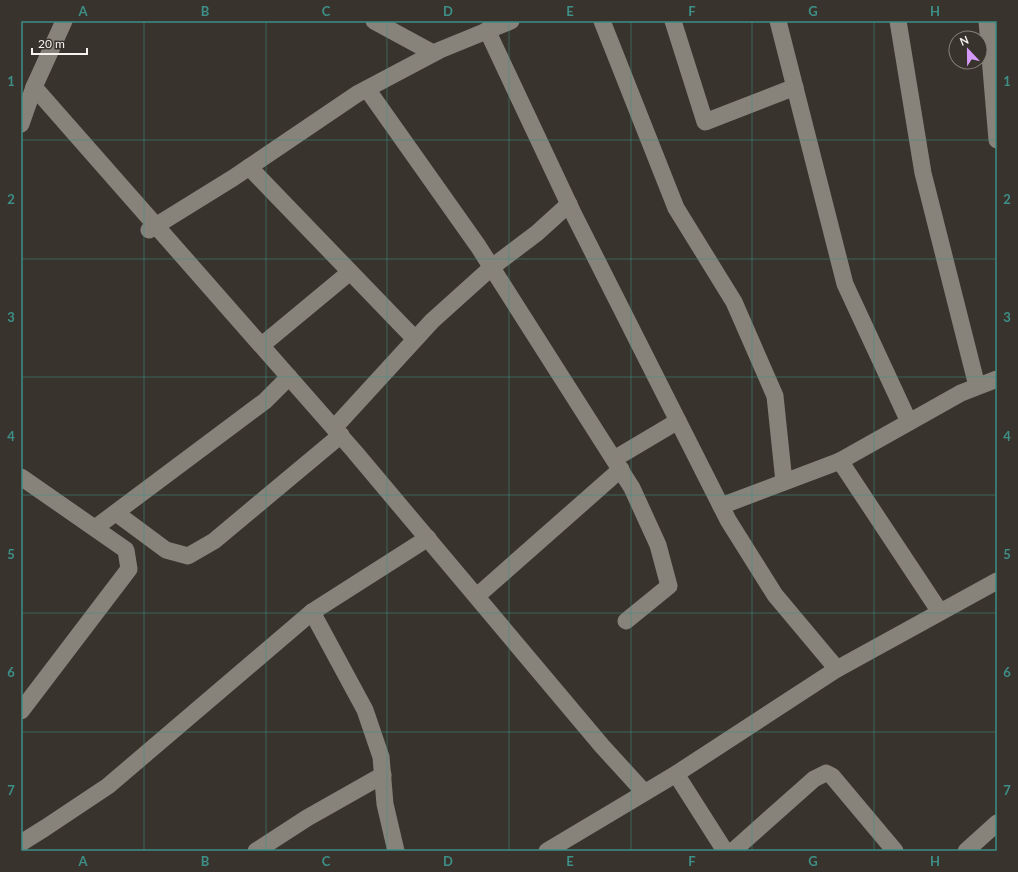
<svg xmlns="http://www.w3.org/2000/svg" width="1018" height="872" font-family="Lato,sans-serif">
  <rect width="100%" height="100%" fill="#38332c"/>
  <g fill="none" stroke-linecap="round" stroke-linejoin="round">
    <g stroke="#88837a" stroke-width="17">
      <polyline points="64,21 34,87 354,451 602,746 644,792"/>
      <polyline points="374,21 433,53"/>
      <polyline points="602,21 676,208 734,302 775,396 784,482"/>
      <polyline points="673,21 705,122 795,87"/>
      <polyline points="778,21 845,284 909,422"/>
      <polyline points="898,21 923,173 977,386"/>
      <polyline points="987,21 997,140"/>
      <polyline points="487,30 574,215 678,421 614,459"/>
      <polyline points="367,89 478,246 632,488 658,545 669,586 626,621"/>
      <polyline points="21,124 34,87"/>
      <polyline points="249,167 415,339"/>
      <polyline points="149,230 233,178 357,94 440,50 511,21"/>
      <polyline points="262,345 350,272"/>
      <polyline points="678,421 728,520 775,595 837,669"/>
      <polyline points="334,428 432,321 492,267 537,233 569,204"/>
      <polyline points="840,461 961,393 997,379"/>
      <polyline points="21,477 126,550 129,569 21,711"/>
      <polyline points="721,506 840,461 940,612"/>
      <polyline points="116,513 166,550 188,556 214,541 341,435"/>
      <polyline points="95,528 265,401 289,377"/>
      <polyline points="477,596 621,469"/>
      <polyline points="312,612 365,710 381,757 385,804 396,851"/>
      <polyline points="21,843 45,828 108,786 312,612 428,538"/>
      <polyline points="256,851 307,818 383,775"/>
      <polyline points="547,851 676,774"/>
      <polyline points="725,851 676,774 837,669 997,581"/>
      <polyline points="733,851 814,779 826,773 832,776 895,851"/>
      <polyline points="966,851 997,823"/>
    </g>
  </g>
  <path fill="none" stroke="#3d8f88" stroke-width="1" stroke-opacity="0.55" d="M144,21v830M266,21v830M387,21v830M509,21v830M631,21v830M752,21v830M874,21v830M21,140h976M21,259h976M21,377h976M21,495h976M21,613h976M21,732h976"/>
  <rect width="1018" height="872" fill="none" stroke="#38332c" stroke-width="44"/>
  <g transform="translate(968 50) rotate(338)"><circle r="19" fill="#38332c" stroke="#84807a"/>
  <path d="M0-3L7 15L0 10L-7 15Z" fill="#d69bfa"/>
  <text y="-6" font-size="11" font-weight="bold" text-anchor="middle" fill="#f6f3ee">N</text>
  </g>
  <path d="M32 48v6h55v-6" fill="none" stroke="#f6f3ee" stroke-width="2"/>
  <text x="38" y="48" font-size="12" fill="#f6f3ee" stroke="#38332c" stroke-width="3" paint-order="stroke">20 m</text>
  <rect x="22" y="22" width="974" height="828" fill="none" stroke="#3d8f88" stroke-width="1.5"/>
  <g font-size="13" text-anchor="middle" font-weight="bold" fill="#3d8f88">
    <text x="83" y="16">A</text>
    <text x="205" y="16">B</text>
    <text x="326" y="16">C</text>
    <text x="448" y="16">D</text>
    <text x="570" y="16">E</text>
    <text x="692" y="16">F</text>
    <text x="813" y="16">G</text>
    <text x="935" y="16">H</text>
    <text x="11" y="86">1</text>
    <text x="1007" y="86">1</text>
    <text x="11" y="204">2</text>
    <text x="1007" y="204">2</text>
    <text x="11" y="322">3</text>
    <text x="1007" y="322">3</text>
    <text x="11" y="441">4</text>
    <text x="1007" y="441">4</text>
    <text x="11" y="559">5</text>
    <text x="1007" y="559">5</text>
    <text x="11" y="677">6</text>
    <text x="1007" y="677">6</text>
    <text x="11" y="795">7</text>
    <text x="1007" y="795">7</text>
    <text x="83" y="866">A</text>
    <text x="205" y="866">B</text>
    <text x="326" y="866">C</text>
    <text x="448" y="866">D</text>
    <text x="570" y="866">E</text>
    <text x="692" y="866">F</text>
    <text x="813" y="866">G</text>
    <text x="935" y="866">H</text>
  </g>
</svg>
